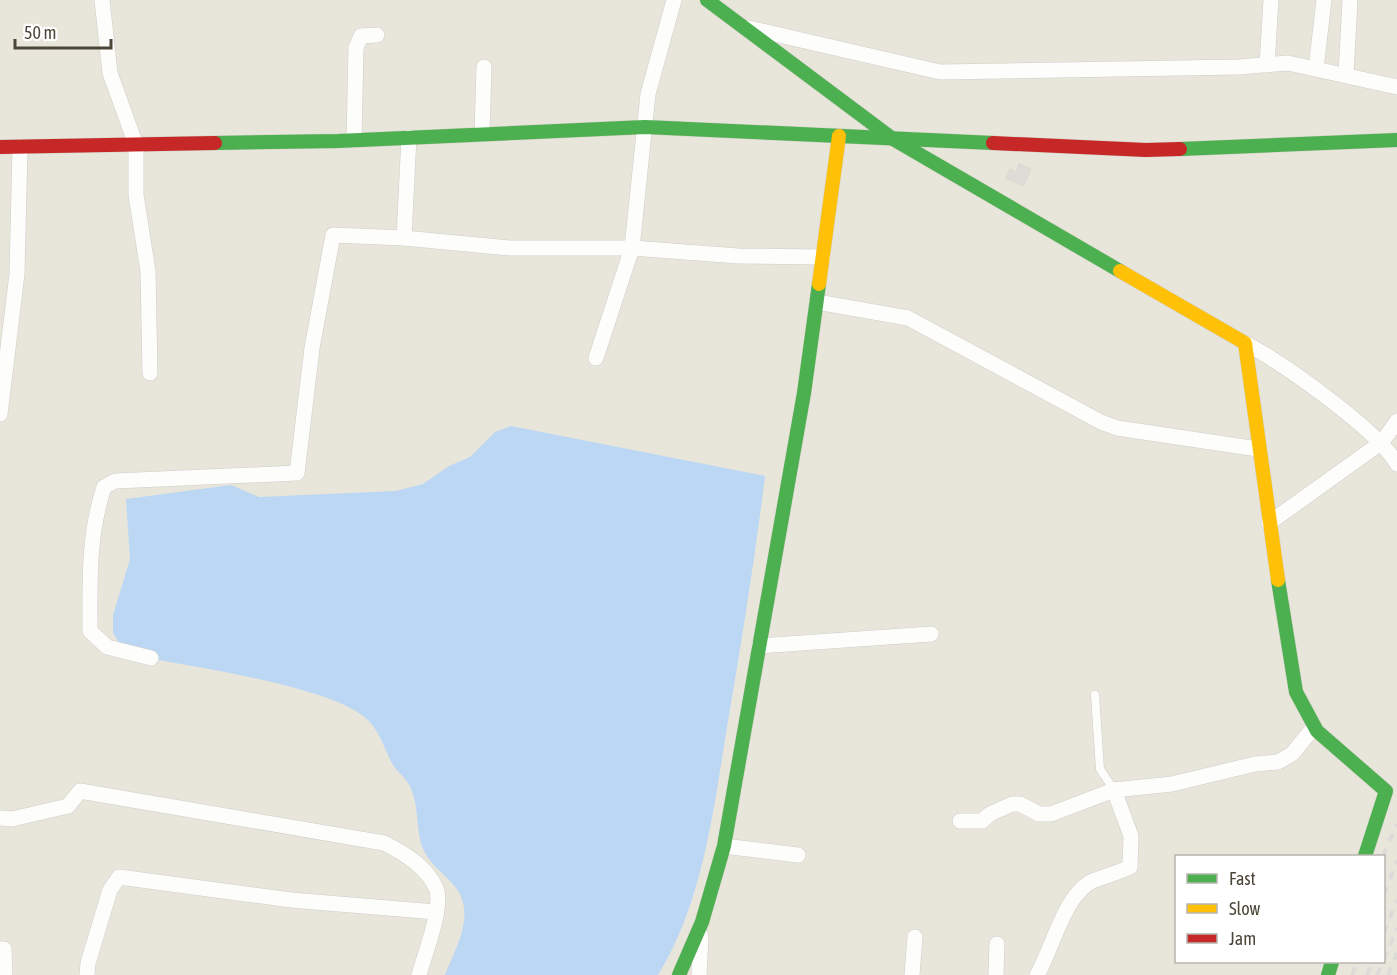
<svg xmlns="http://www.w3.org/2000/svg" width="1397" height="975" font-family="'Asap Condensed',sans-serif">
  <rect width="100%" height="100%" fill="#f3f3ee"/>
  <path fill="#e8e5db" fill-rule="evenodd" d="M0,0h1397v975h-1397zM1176,856h208v106h-208z"/>
  <path fill="#bcd7f3" d="M511,426l254,50c-10,82 -23,163 -37,245 -14,84 -24,180 -70,254h-213c12,-30 33,-64 7,-92 -11,-12 -22,-19 -29,-34 -8,-21 -3,-46 -15,-66 -4,-7 -11,-11 -15,-18 -8,-14 -12,-31 -24,-44 -34,-36 -190,-56 -243,-67l-13,-21v-18l17,-56 -4,-60 105,-14 28,12 137,-6 27,-7 26,-18 21,-9 25,-25z"/>
  <polygon fill="#dddcd6" stroke="#dcdad3" stroke-width="1.5" points="1019,164 1031,169 1023,186 1006,178 1010,169 1016,172"/>
  <g fill="none" stroke-linecap="round" stroke-linejoin="round">
    <g stroke="#cfcec8" stroke-width="9">
      <polyline id="lane" points="1095,695 1100,769 1114,790"/>
    </g>
    <g stroke="#cfcec8" stroke-width="16">
      <g id="street">
        <polyline points="102,0 110,73 136,145 136,195 148,271 150,373"/>
        <polyline points="749,28 940,72 1239,67 1288,63 1397,87"/>
        <polyline points="1267,65 1271,0"/>
        <polyline points="1316,69 1324,0"/>
        <polyline points="1346,75 1350,0"/>
        <polyline points="482,134 484,67"/>
        <polyline points="354,140 356,48 361,36 377,35"/>
        <polyline points="404,238 409,137"/>
        <polyline points="817,302 908,318 1101,422 1117,428 1258,449"/>
        <path d="M1245,343c37,20 132,86 152,121"/>
        <polyline points="596,358 632,248 648,94 674,0"/>
        <polyline points="0,414 17,274 20,147"/>
        <polyline points="1269,523 1382,442 1397,421"/>
        <polyline points="759,646 931,634"/>
        <path d="M151,658l-44,-11 -17,-16c0,-51 -2,-95 14,-144l11,-6 182,-8 15,-125 21,-113 71,3 105,10h123l106,8 85,1"/>
        <path d="M0,818l12,1 56,-13 12,-15 304,52c20,10 42,23 52,45 8,18 -12,68 -17,87"/>
        <polyline points="960,821 982,821 990,814 1012,804 1020,804 1039,814 1051,814 1114,790 1172,784 1255,764 1278,762 1292,754 1314,727"/>
        <polyline points="724,846 798,855"/>
        <polyline points="0,949 4,949 5,975"/>
        <polyline points="87,975 88,963 110,890 119,877 291,900 436,912"/>
        <polyline points="699,975 701,936"/>
        <polyline points="912,975 915,937"/>
        <polyline points="996,975 997,944"/>
        <path d="M1037,975c16,-27 28,-84 58,-95 12,-4 24,-8 35,-13l1,-31 -17,-46"/>
      </g>
    </g>
    <g stroke="#d3d2c5" stroke-width="15">
      <g id="fast">
        <polyline points="707,0 893,139 1120,271"/>
        <polyline points="215,143 338,141 645,127 993,143"/>
        <polyline points="1180,149 1397,140"/>
        <polyline points="1278,580 1296,692 1317,731 1386,791 1365,856"/>
        <polyline points="679,975 702,922 724,846 804,393 819,284"/>
        <polyline points="1328,975 1332,962"/>
      </g>
    </g>
    <g stroke="#d3d2c5" stroke-width="15">
      <g id="slow">
        <polyline points="1120,271 1245,343 1278,580"/>
        <polyline points="819,284 839,136"/>
      </g>
    </g>
    <g stroke="#d3d2c5" stroke-width="15">
      <g id="jam">
        <polyline points="993,143 1146,150 1180,149"/>
        <polyline points="0,147 215,143"/>
      </g>
    </g>
    <use href="#lane" stroke="#fdfdfc" stroke-width="8"/>
    <use href="#street" stroke="#fdfdfc" stroke-width="15"/>
    <use href="#fast" stroke="#4caf50" stroke-width="14"/>
    <use href="#slow" stroke="#ffc107" stroke-width="14"/>
    <use href="#jam" stroke="#c62828" stroke-width="14"/>
    <g stroke="#dbdbda" stroke-width="4" stroke-dasharray="8 8" stroke-linecap="butt">
      <polyline points="1383,856 1397,824"/>
      <polyline points="1384,894 1397,860"/>
      <polyline points="1384,933 1397,900"/>
      <polyline points="1384,960 1397,928"/>
      <polyline points="1352,975 1357,962"/>
      <polyline points="1367,975 1372,962"/>
      <polyline points="1377,975 1383,962"/>
      <polyline points="1388,975 1397,953"/>
    </g>
  </g>
  <rect x="1175" y="855" width="210" height="108" fill="#ffffff" stroke="#b7b5af" stroke-width="1.5"/>
  <rect x="1187" y="874" width="30" height="9" fill="#4caf50" stroke="#b7b5af" stroke-width="1.5"/>
  <text x="1229" y="885" font-size="18" fill="#4b4638">Fast</text>
  <rect x="1187" y="904" width="30" height="9" fill="#ffc107" stroke="#b7b5af" stroke-width="1.5"/>
  <text x="1229" y="915" font-size="18" fill="#4b4638">Slow</text>
  <rect x="1187" y="934" width="30" height="9" fill="#c62828" stroke="#b7b5af" stroke-width="1.5"/>
  <text x="1229" y="945" font-size="18" fill="#4b4638">Jam</text>
  <path d="M15 39v9h96v-9" fill="none" stroke="#4b4638" stroke-width="3"/>
  <text x="24" y="39" font-size="18" fill="#4b4638" stroke="#ffffff" stroke-width="4.5" paint-order="stroke">50 m</text>
</svg>
